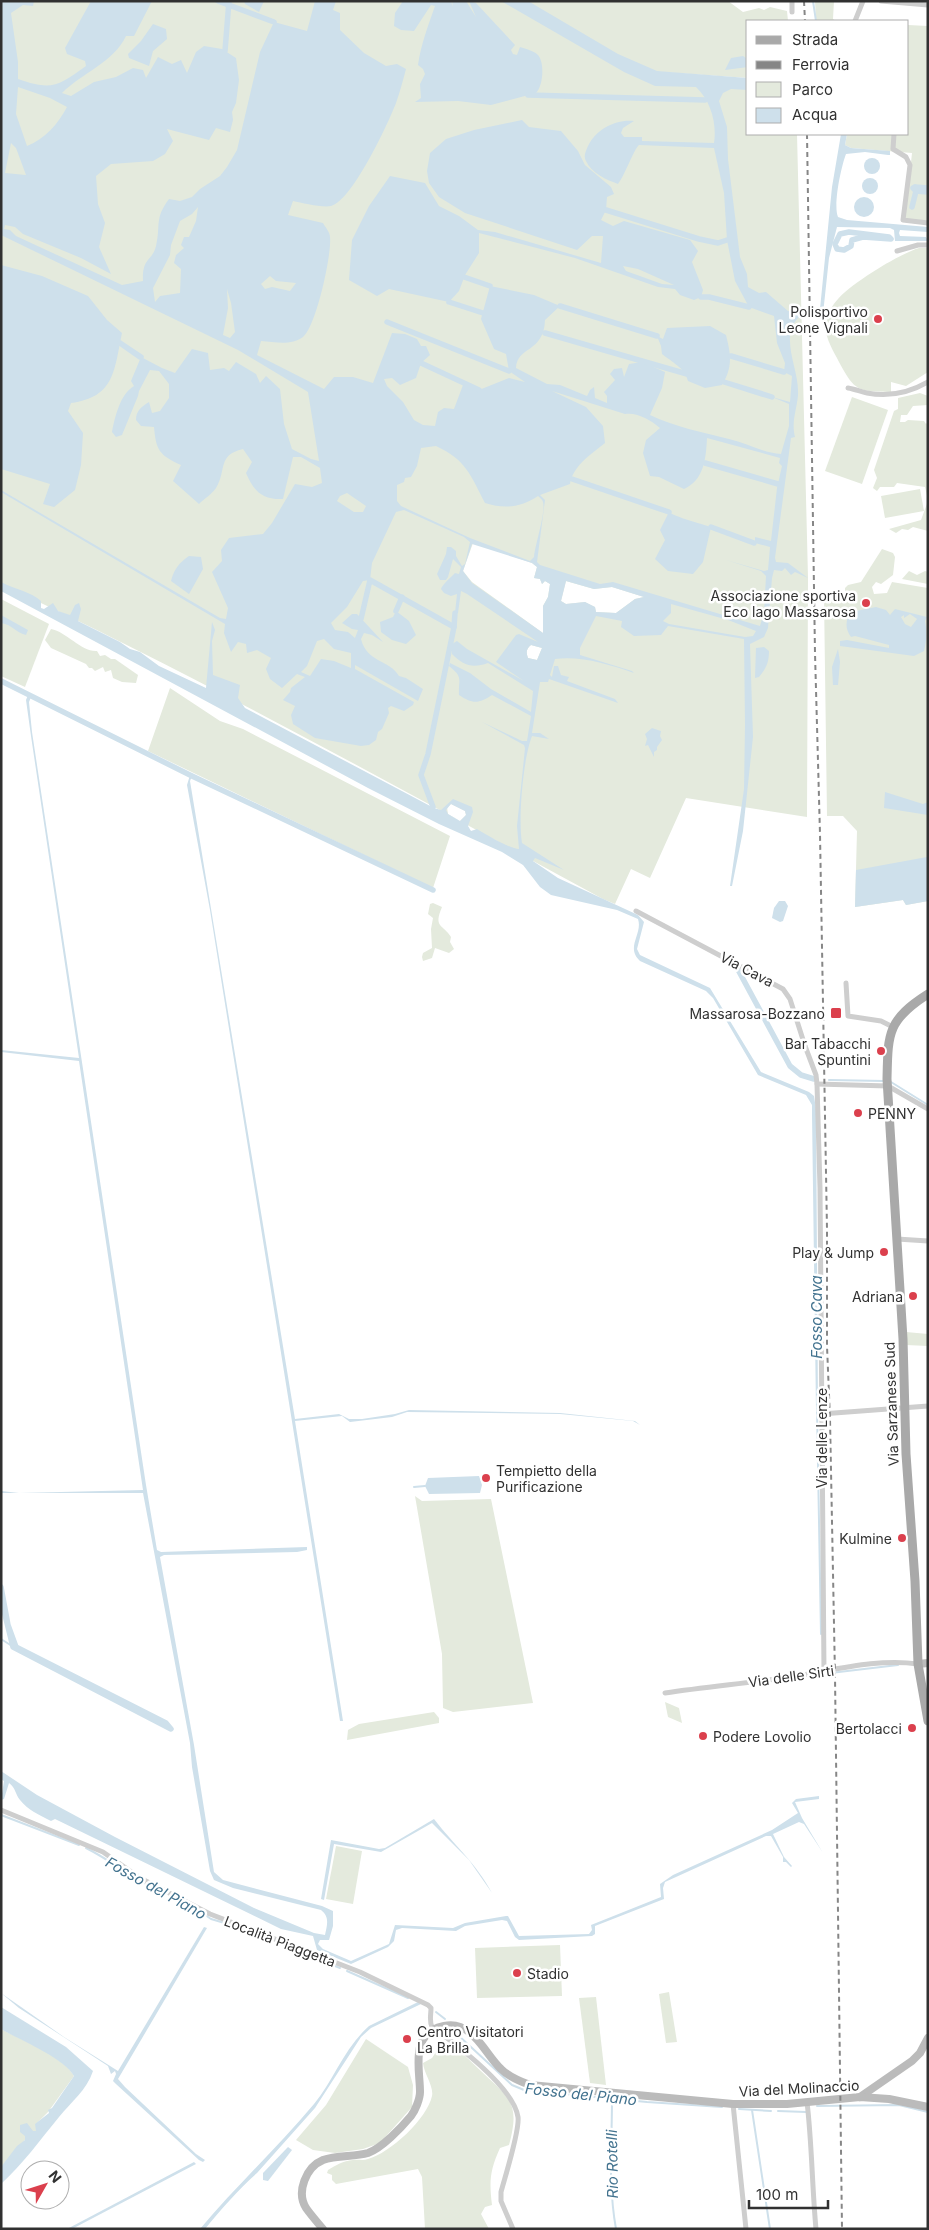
<svg xmlns="http://www.w3.org/2000/svg" width="929" height="2230" font-family="Inter,sans-serif">
  <rect width="100%" height="100%" fill="#fff"/>
  <g fill="#e4eadd" fill-rule="evenodd">
    <path d="M1,1h727l15,11 16,-4 5,2 6,-3 17,4 1,10h-40v57l-87,-6 87,13v49h49l11,444 -1,239 -121,-19 -36,80 -19,-9 -16,35 -12,-5c-199,-108 -397,-219 -602,-315zM473,543l59,20 5,4 -3,11 6,1 2,5 3,-3 5,3 -2,13 -5,9v27l-71,-51 -9,-11zM566,581l28,8 18,-2 32,10 -9,2 -19,14 -20,-1 -1,-5 -10,-5 -19,2 -5,-3zM531,645l11,3 -5,12 -9,-2c-2,-5 -2,-9 3,-13zM451,804l14,7 1,4 -6,6 -12,-7 -1,-7z"/>
    <polygon points="815,1 834,1 833,19 836,21 816,21"/>
    <polygon points="908,25 928,26 928,222 905,219 912,153 851,148 845,145 847,134 908,134"/>
    <path d="M919,248h9v124l-22,14 -15,-4v10c-33,-1 -36,0 -52,-30 -6,-12 -15,-25 -13,-39 2,-9 6,-18 12,-24 14,-16 61,-45 81,-51z"/>
    <polygon points="920,393 928,396 928,405 913,406 907,415 901,415 900,422 905,422 908,420 924,421 926,424 928,422 928,500 925,487 897,483 894,487 880,487 877,491 873,488 877,478 874,470 894,411 898,409 898,398"/>
    <polygon points="852,397 888,410 862,484 825,471"/>
    <polygon points="920,489 924,511 885,518 881,496"/>
    <polygon points="928,501 928,531 913,527 908,530 902,529 896,533 889,529 921,520"/>
    <polygon points="882,549 893,553 895,557 893,575 881,584 876,582 872,587 874,594 887,593 892,582 928,588 928,901 906,905 903,900 855,907 857,831 843,816 827,816 824,597 845,596 845,588 848,585 861,582"/>
    <polygon points="909,571 917,575 925,571 928,572 928,584 902,579"/>
    <polygon points="1,599 49,624 25,687 1,676"/>
    <path d="M51,629c16,3 30,23 46,22l3,5 5,-1 6,4h4l23,16 -2,8 -14,-1 -9,-4 -2,-8 -6,2 -2,-5 -8,4 -3,-3h-3l-3,-4 -35,-16 -6,-8z"/>
    <polygon points="170,688 220,721 243,729 450,836 433,888 148,751"/>
    <path d="M433,903l9,4c-9,21 1,17 9,30l-1,5 4,7 -5,4 -14,-5 -3,10 -9,3 -1,-4 1,-4 9,-5 -1,-19 2,-11 -5,-4 2,-10z"/>
    <polygon points="906,1332 928,1334 928,1346 906,1345"/>
    <polygon points="415,1496 422,1501 491,1499 533,1703 453,1712 443,1708 442,1654"/>
    <polygon points="665,1702 679,1708 682,1723 668,1717"/>
    <polygon points="434,1712 439,1718 439,1723 347,1740 348,1730 359,1724"/>
    <polygon points="336,1846 362,1851 353,1904 326,1899"/>
    <polygon points="560,1945 562,1996 477,1998 475,1948"/>
    <polygon points="669,1992 677,2042 666,2043 659,1994"/>
    <polygon points="596,1997 606,2085 590,2083 579,1998"/>
    <path d="M1,2029c21,11 62,27 73,47l-26,36 -12,12 1,7 -5,1 -31,35z"/>
    <polygon points="366,2039 408,2067 413,2085 412,2107 380,2143 363,2149 335,2153 313,2150 296,2140 326,2105"/>
    <path d="M452,2046c11,6 20,17 30,26 29,27 38,32 27,73l-9,3c-10,22 -11,33 -8,57l-7,2 -4,7 8,15h-64l-3,-52 -4,-8 -82,15 -4,-4v-5l-5,-2 1,-3c8,-5 15,-9 25,-10 5,-1 10,1 15,-1 22,-6 59,-40 64,-63 2,-10 -8,-22 -9,-33l9,-5 6,-9z"/>
  </g>
  <g fill="#cee0eb" fill-rule="evenodd">
    <path d="M1,1h33l-1,5 -10,-1 -12,8 7,49v17c34,12 40,7 68,-13l-1,-5 -18,-7 -2,-6 26,-47h61l-18,35h-8c-12,26 -44,37 -64,57l9,3 23,-14 22,-5 17,-9 10,2 3,8 12,-21 14,7 9,-4 6,13 9,-21 8,-6 18,3 14,9 3,22 -3,23 -4,9 1,8 -3,12 -14,-4 -7,12 -42,-11 6,12 -8,13 -12,7 -42,3 -15,12 2,28 7,19 -6,24 12,27 -30,-16 -58,-24 -8,-7 -10,-2 -1,4 6,1 6,6 106,49 21,-4c-1,-24 9,-19 13,-35 5,-21 -2,-27 13,-47l11,2 12,-4 8,-8 20,-13 7,-9 10,-17 23,-98 14,-30 33,9 8,-30h21l-3,9 7,3v17l24,23 22,13 11,-2 9,5c-3,11 -6,23 -10,34 -8,21 -44,98 -65,103 -8,2 -29,-3 -38,-5l-5,14 35,8c2,4 7,9 7,14 2,17 -14,90 -27,100 -12,9 -28,5 -42,4l-4,14 67,34 10,-12h19l20,6 19,-50 13,1 12,5 4,7h5l4,9 -9,8 -5,15 -16,7 -8,-7 -8,1 3,7 16,16 11,18 9,5 12,1 3,-14 6,-4 10,1 9,-24 16,5 30,-12 16,4 -16,-11 -3,-17 -12,-5 -13,-30 9,-33 44,9 26,11 -15,14c-1,33 -28,26 -29,48l31,16 13,1 27,11 3,-6 4,-3 1,11 12,5v-7l-3,-4 11,-12 -5,-6 4,-5 8,-1 2,9 5,-13 13,-2 23,10 -3,16 -12,27c25,12 52,17 79,24 18,4 34,14 52,15l8,-28v-22l-17,-7 18,5 2,-26 -8,-4 1,-9 -8,-20 -3,-27 -25,-9 -14,-26 -8,-41 -3,-47 -10,-45 -75,-3c-5,4 -14,30 -21,39 -11,-4 -27,-11 -32,-23 -3,-5 0,-10 2,-15 8,-17 28,-27 46,-25l-11,7 -2,5 3,4h18v4l72,2c3,-19 -3,-42 -18,-56l-41,-1 -31,-14 -123,-71h27l90,53 39,17 91,7v12l-17,-1 -8,4 -4,8 8,26 1,32 12,98 7,17 1,13 11,6 7,-1 22,19 29,4 3,-6 12,-122 9,-53h6l-2,11 6,3 39,3v4h-2l-23,-3 -19,2c-5,13 -13,51 -8,63l9,3 81,7v5l-28,-2 -1,3 1,3 26,1 2,4h-33l-1,-11 -4,-2 -53,-1 -8,31 -6,56 -8,4 -15,-2c-6,6 -10,12 -10,21 -1,19 9,38 8,58 -1,14 -7,27 -3,42l-4,1 -16,120 1,4 12,1 20,15 -13,-6 -4,3 -6,-7 -3,3 -8,-1 -2,8 -4,50 -4,9 -14,7 3,93 -10,94 -11,55h-2l14,-97 1,-64 -1,-86 -76,-13 -7,9 -27,1 -13,-9 1,-6 -26,-5 -16,32v7l52,16 2,2c-27,-9 -52,-17 -79,-14l-5,16 2,2 2,-11h4l3,9 8,2 -2,4 48,18 3,4 -69,-24 -1,3h-8l-8,51h8l9,6 -17,-3c-9,23 -14,83 -10,107l42,27 -29,-12 -2,3 25,17 80,37 6,7 -7,27 3,6 70,33 51,84 48,20 5,4 2,13 2,300 -2,1 -4,-296v-9l-6,-10 -48,-20 -45,-77 -7,-7 -66,-30c-15,-14 3,-27 -2,-42l-21,-9 -66,-15 -11,-8 -17,-22 -21,-13 -63,-28 -71,-36 -367,-197v-9c13,7 31,10 40,19v7l3,1 9,-6 5,8 12,4 5,-10 4,-2 2,6 -3,12 42,21 10,7 10,3 19,14 47,22 6,-66 3,8 -3,11 1,34 27,10 -2,13 7,10 189,100 7,2 12,-11 19,8 1,5 -5,14 3,5 6,-2c8,5 33,20 42,20l-2,-23 8,-78 -1,-3 -42,-23 40,19h5l4,-25 -39,-21c-13,9 -20,9 -33,0 -1,-16 5,-17 -10,-29l1,-3 20,10 21,16 40,23 2,-21 -45,-28c-16,6 -25,2 -36,-9v-10l5,-3 10,8 57,32 -28,-19 20,-27 3,-1 19,8 -71,-48 -6,-3 -3,22h-3l2,-19 -6,2 -7,-3 -3,-4c1,-4 10,-12 14,-16l4,1 2,-7 -8,-8 -5,18 -2,3h-6l-3,-6 9,-20 1,-7h4l5,4v5l6,10 3,-2 5,-22 -6,-5 -60,-27 -8,2 -24,51 -2,17 -7,1 -16,26 -16,16 4,7 13,2 7,6 3,-8 -6,-1 -10,-6 10,-9h5l26,28 -11,-7 -8,-2 -3,6c6,24 28,20 38,37l7,2 17,11 -5,12 -63,-36v4l59,33 -1,3 -9,6 -13,-5 -3,2 1,5 -7,16 -4,3 -2,8 -7,5 -8,1 -46,-8 -22,-14 -2,-9 4,-9 -12,-6 7,-8 1,-4 14,-11 -8,-3 -15,14 -12,-9 -4,-10 5,-11 -14,-8 -10,3 -1,-9 -8,-2 -7,10 -7,-19 1,-9 -224,-132v-2l219,128 6,1 2,-11 -16,-36 10,-11 -1,-11 8,-12 34,-4 9,-11 23,-39 17,3 10,-4 -2,-15 -19,-11h-8l-10,42c-20,1 -29,-7 -37,-26l6,-11 -9,-13c-26,6 -16,21 -27,39 -4,6 -12,11 -17,16l-26,-23 8,-16c-22,-10 -25,-15 -27,-38l-13,-1 -5,-6c0,-9 5,-13 13,-18l3,11 8,-2 9,-13v-14l-10,-13 -9,-1 -11,21 -1,5 -16,39 -6,2 -4,-5c3,-15 8,-38 22,-46l-3,-5 10,-24 21,11 13,5 17,-24 16,4 2,17 14,-2 5,3 7,-9 20,12 4,9 6,-7 14,13 4,35 8,25 19,10 8,2 -11,-69 -70,-42 -237,-115zM18,87l32,11 17,9c-9,17 -22,32 -40,39l-11,-32zM11,143l5,5 10,27 -21,-2zM198,207l-2,14 -7,16h-5l-3,8 3,3 -8,7 -2,8 7,6 -1,24 -20,3 -5,6 -2,-14 17,-33 1,-10 9,-24 12,-7zM270,276l6,5 20,2 -6,8 -18,-4 -7,2 -4,-5zM227,289l4,14 4,29 -5,6 -7,-3 5,-27zM552,391l73,23c12,-2 26,6 35,14l-14,12 -3,13 7,23 9,1 25,12c20,-9 22,-30 23,-51l73,20 -1,5 3,3 -5,22 -6,53 -16,-4v6l15,4 -2,23 -4,1 -38,-11 35,11 5,5 -2,36 -4,14 -147,-44 -13,2 -60,-19 -3,-3 8,-62 -5,-5 30,-11c3,-18 20,-29 35,-41l-2,-17 -17,-19zM436,446c30,14 34,28 49,57 19,6 35,5 53,-7 2,2 4,3 5,6 3,10 -8,43 -9,55l-4,4 -60,-23 -69,-32 -4,-5v-16l7,-3 1,-4 6,-1 6,-11 4,-18zM347,493l19,13 -3,6h-9l-17,-11 3,-5zM472,544l60,19 5,4 -3,11 6,1 2,5 3,-3 5,3 -2,13 -5,9v27l-71,-50 -9,-12zM566,581l28,8 18,-2 32,10 -9,2 -19,14 -20,-1 -1,-5 -10,-5 -19,2 -5,-3zM671,604l57,16 28,11 -3,5 -8,1 -76,-13 -6,-3 8,-8zM324,639l10,10 17,4v15l-17,-7 -13,-2 -11,17 -9,-4 6,-6 10,-25zM531,645l11,3 -5,12 -9,-2c-2,-5 -2,-9 3,-13zM451,804l14,7 1,4 -6,6 -12,-7 -2,-4z"/>
    <polygon points="244,1 264,1 259,12 245,4"/>
    <path d="M403,1h48l2,6 -1,-6h14l10,16 -7,-16 7,2 39,42 -4,5 2,4 4,1 3,-8c6,2 14,4 18,8 7,8 5,31 -2,38l-45,12 -33,-4 -43,1 6,-4 -1,-14 5,-10 -2,-5 -5,-4c3,-21 10,-39 17,-59l-4,-1 -17,26 -13,-1 -7,-4 1,-13z"/>
    <polygon points="153,24 166,29 167,39 153,51 149,66 129,58 128,54 141,41"/>
    <polygon points="743,56 746,58 748,67 725,70 731,58"/>
    <path d="M522,120l7,7 32,4 17,20 7,14 26,22 3,7 -7,3 -1,13 -5,10 12,6 11,-5 66,19 8,11 -6,11 11,28 -2,7 -7,3 -14,-5 -5,-6 -17,-2 -83,-29 -96,-25v20l-14,22 -6,16 -10,11 -60,-13 -12,7 -28,-16 3,-40 17,-34 21,-30 35,7 14,23 20,10 19,14 17,2 106,31 2,-27h-11l-15,14 -112,-37 -26,-16 -10,-14 -2,-12 3,-18 16,-14 28,-9zM623,266l15,3 36,16 -12,-1 -36,-13z"/>
    <circle cx="872" cy="166" r="8"/>
    <circle cx="870" cy="186" r="8"/>
    <circle cx="864" cy="207" r="10"/>
    <path d="M1,265l41,11 46,20 19,24 15,13c-8,38 -7,64 -51,70l-3,8 15,22 -2,32 -6,25 -21,17 -11,-3 7,-20 -49,-15z"/>
    <path d="M710,326l16,9c5,20 7,32 -4,50l-17,3 -17,-7c-3,-13 -16,-19 -26,-27l-1,-8 -4,-10 6,3 4,-11z"/>
    <path d="M669,512c6,5 33,12 42,15l-8,35 -10,12 -25,-3 -13,-12 10,-19 -5,-10z"/>
    <path d="M189,556l12,1 2,12 -14,25 -18,-13c3,-12 8,-18 18,-25z"/>
    <path d="M876,607l10,3 4,5 5,-6 32,8 -2,4c2,10 2,18 -1,30l-10,5 -74,-10v-5l7,-1 42,8v-3l-34,-9 -4,1c-6,-8 -6,-17 0,-25zM910,614l7,5 -6,8 -6,-3 -4,-7 3,-2v3z"/>
    <polygon points="396,611 409,621 416,635 406,644 392,640 381,632 380,622 393,617"/>
    <path d="M1,615l27,15 -2,5c-11,-3 -13,-10 -25,-12z"/>
    <path d="M764,647l5,4c0,11 -3,18 -10,26l-4,1 1,-30z"/>
    <polygon points="838,649 840,662 838,685 833,685 832,667"/>
    <path d="M28,695l3,2 -2,5 3,30 114,753 11,65 4,2 146,-5v3l-10,2 -133,3 -4,2 34,188 20,127 9,8 99,26 11,5v15l-4,14h-9l-2,4 5,5 28,12 38,-17 6,-19 58,3 12,-5 41,-7h2l11,20 70,-2 3,-4 -1,-5 70,-28 -1,-13 13,-9 99,-45 26,-17 -6,-10 4,-4 23,-3v3l-24,3 7,16 21,35 -19,-29 -5,-2 -26,12 11,23 8,9 -1,1 -5,-5h-3v-5l-12,-21h-5l-101,46 -2,6 1,11 -69,27v8l-3,2 -73,4 -4,-3 -8,-16 -5,-1 -37,6 -9,5 -54,-3 -6,2 -2,11 -6,6 -37,17 -34,-14 -4,-14 -32,-7 -226,-110 -4,2c-12,-6 -23,-11 -31,-21 -5,-6 -4,-12 -11,-17l-5,16 -3,1 3,-19 -3,-2v-8l36,24 78,42 139,71 60,25 11,2c2,-10 5,-18 -4,-25l-88,-22 -19,-8 -4,-9 -18,-104 -2,-24 -47,-250h-142v-2l18,2 124,-3 -64,-429 -78,-9v-2l78,8 -48,-322 -5,-36z"/>
    <polygon points="652,728 661,731 660,736 662,740 657,747 657,750 654,752 654,757 648,745 645,746 647,739 645,734"/>
    <polygon points="190,775 192,776 190,781 295,1419 339,1414 349,1419 362,1419 395,1414 409,1410 560,1413 635,1421 640,1425 633,1421 560,1414 407,1412 392,1417 350,1422 342,1416 295,1421 343,1721 340,1721 210,910 187,785"/>
    <polygon points="885,792 923,804 928,802 928,815 884,808"/>
    <polygon points="928,851 928,901 906,905 903,900 855,907 856,870 927,857"/>
    <polygon points="779,901 785,901 788,906 783,921 780,922 772,918 774,908"/>
    <polygon points="479,1476 482,1485 480,1493 429,1494 425,1486 428,1478"/>
    <path d="M434,1819c20,26 42,44 58,74l-23,-33 -37,-37 -51,29 -47,-8 -10,56 -3,-1 10,-59 48,9 6,-1z"/>
    <polygon points="204,1927 207,1928 118,2079 125,2087 196,2154 205,2160 203,2162 199,2160 116,2084 113,2081 116,2074 115,2071 111,2074 108,2066 19,2008 1,1993 64,2037 118,2071"/>
    <path d="M418,2002l3,2 -50,24 -10,9 -46,71 -58,65c-18,16 -36,36 -52,56h-5c36,-43 78,-82 114,-125 20,-24 30,-56 55,-78z"/>
    <path d="M1,2007l65,40 27,24c-6,19 -22,31 -34,46 -19,23 -36,47 -58,67v-17l16,-21 8,-6v-4l-5,-4v-7l7,-2 6,8h3l-1,-7 14,-11 -1,-3 4,-2 22,-32c-10,-18 -54,-36 -73,-47z"/>
    <polygon points="288,2147 292,2150 268,2181 263,2180 263,2173"/>
    <polygon points="194,2162 196,2164 72,2229 67,2229"/>
  </g>
  <g fill="none" stroke-linecap="round" stroke-linejoin="round">
    <g stroke="#cee0eb" stroke-width="2">
      <polyline points="813,1 816,21"/>
      <polyline points="829,1080 884,1081"/>
      <polyline points="891,1082 928,1105"/>
      <polyline points="817,1409 821,1634"/>
      <polyline points="414,1487 425,1486"/>
      <polyline points="1,1639 12,1646"/>
      <polyline points="822,1674 898,1665"/>
      <polyline points="1,1815 79,1845"/>
      <path d="M86,1848c28,14 51,34 80,46"/>
      <polyline points="201,1912 211,1919 238,1927"/>
      <polyline points="280,1944 340,1968"/>
      <polyline points="347,1971 408,1998"/>
      <polyline points="436,2012 445,2019"/>
      <polyline points="459,2036 512,2085 524,2090 647,2102 722,2107"/>
      <path d="M612,2099c0,45 -4,85 4,130"/>
      <polyline points="817,2106 899,2105 928,2112"/>
      <polyline points="739,2109 771,2111"/>
      <polyline points="752,2110 770,2229"/>
      <polyline points="778,2111 806,2112"/>
    </g>
    <g stroke="#cee0eb" stroke-width="5.5">
      <polyline points="218,1 274,22"/>
      <polyline points="225,51 229,1"/>
      <polyline points="528,95 705,100"/>
      <polyline points="915,187 913,188 916,191 928,192"/>
      <polyline points="915,187 928,188"/>
      <polyline points="912,207 916,191"/>
      <polyline points="606,210 699,239 718,243 727,240"/>
      <polygon points="849,232 889,237 891,239 863,237 852,240 851,246 844,250 837,249 835,244 840,234"/>
      <polyline points="464,277 490,286"/>
      <polyline points="701,297 709,297 749,307"/>
      <polyline points="449,302 483,313"/>
      <polyline points="560,306 657,336"/>
      <polyline points="387,322 509,371"/>
      <polyline points="545,333 687,374"/>
      <polygon points="120,343 141,357 140,357"/>
      <polyline points="731,356 784,372"/>
      <polyline points="421,363 479,390"/>
      <polyline points="724,382 772,397"/>
      <polyline points="705,463 778,484"/>
      <polyline points="572,479 669,512"/>
      <polyline points="711,527 754,543"/>
      <polyline points="396,611 402,597"/>
      <polyline points="361,619 370,580 454,627 428,754 421,775 433,807"/>
      <polyline points="454,627 455,613"/>
      <polyline points="1,681 192,776 433,890"/>
      <polyline points="736,966 790,1066 801,1075 814,1079"/>
      <polyline points="1,1587 8,1625 16,1647 166,1723 171,1729 13,1647 1,1599"/>
    </g>
    <g stroke="#cecece" stroke-width="5">
      <polyline points="792,1 792,12"/>
      <polyline points="881,1 928,5"/>
      <polyline points="855,21 863,1"/>
      <polyline points="894,134 893,149 906,157 910,165 903,220 928,223"/>
      <polyline points="897,251 918,245 928,245"/>
      <path d="M848,388c7,1 13,4 19,5 21,4 42,0 61,-11"/>
      <polyline points="636,911 783,989 790,999 805,1046 816,1075 817,1084 820,1188 824,1672"/>
      <polyline points="846,983 848,1016 881,1021 893,1027"/>
      <polyline points="817,1084 888,1086 928,1109"/>
      <polyline points="897,1239 928,1241"/>
      <polyline points="821,1414 928,1406"/>
      <path d="M665,1693c41,-6 83,-10 125,-16 42,-6 85,-19 128,-13"/>
      <path d="M1,1810l102,42 37,26 70,36 150,58 68,33 3,3c0,7 -2,13 1,19 3,6 10,7 15,11 21,16 67,53 71,79 2,13 -13,60 -17,75v9l12,28"/>
      <path d="M807,2102c5,42 5,84 9,127"/>
      <polyline points="733,2104 746,2229"/>
    </g>
    <g stroke="#bbb" stroke-width="8">
      <polyline points="918,1664 928,1663"/>
      <polyline points="860,2097 912,2061 920,2053 928,2038"/>
      <path d="M323,2229c-6,-7 -12,-14 -17,-21 -10,-16 0,-41 17,-48 14,-5 31,-3 45,-7 14,-5 33,-25 43,-37 4,-5 9,-17 9,-24 0,-24 -11,-59 24,-66 29,-6 40,27 57,43 8,8 18,12 29,16l203,19h54l73,-7 29,2 39,8"/>
    </g>
    <path stroke="#a9a9a9" stroke-width="9" d="M928,994c-41,26 -40,40 -41,85l16,260 3,115 9,127 3,83 10,57"/>
    <g stroke="#868686" stroke-width="2" stroke-dasharray="5 4" stroke-linecap="butt">
      <polyline points="804,1 805,21"/>
      <polyline points="807,134 815,653 820,834 827,1229 827,1346 830,1419 835,1676 842,2229"/>
    </g>
  </g>
  <g fill="#db404d" stroke="#fff" stroke-width="2">
    <circle cx="878" cy="319" r="5"/>
    <circle cx="866" cy="603" r="5"/>
    <rect x="830" y="1007" width="12" height="12" rx="2.5"/>
    <circle cx="881" cy="1051" r="5"/>
    <circle cx="858" cy="1113" r="5"/>
    <circle cx="884" cy="1252" r="5"/>
    <circle cx="913" cy="1296" r="5"/>
    <circle cx="486" cy="1478" r="5"/>
    <circle cx="902" cy="1538" r="5"/>
    <circle cx="912" cy="1728" r="5"/>
    <circle cx="703" cy="1736" r="5"/>
    <circle cx="517" cy="1973" r="5"/>
    <circle cx="407" cy="2039" r="5"/>
  </g>
  <g text-anchor="middle" dominant-baseline="central" stroke-width="5" stroke-linejoin="round" paint-order="stroke">
    <g font-size="14" fill="#313131" stroke="#fff" text-anchor="end">
      <text x="868" y="311">Polisportivo<tspan x="868" dy="16">Leone Vignali</tspan></text>
      <text x="856" y="595">Associazione sportiva<tspan x="856" dy="16">Eco lago Massarosa</tspan></text>
      <text x="825" y="1013">Massarosa-Bozzano</text>
      <text x="871" y="1043">Bar Tabacchi<tspan x="871" dy="16">Spuntini</tspan></text>
      <text x="868" y="1113" text-anchor="start">PENNY</text>
      <text x="874" y="1252">Play &amp; Jump</text>
      <text x="903" y="1296">Adriana</text>
      <text x="496" y="1470" text-anchor="start">Tempietto della<tspan x="496" dy="16">Purificazione</tspan></text>
      <text x="892" y="1538">Kulmine</text>
      <text x="902" y="1728">Bertolacci</text>
      <text x="713" y="1736" text-anchor="start">Podere Lovolio</text>
      <text x="527" y="1973" text-anchor="start">Stadio</text>
      <text x="417" y="2031" text-anchor="start">Centro Visitatori<tspan x="417" dy="16">La Brilla</tspan></text>
    </g>
    <g font-size="14" fill="#313131" stroke="#fff">
      <text transform="translate(747 969) rotate(28)">Via Cava</text>
      <text transform="translate(891 1404) rotate(-92)">Via Sarzanese Sud</text>
      <text transform="translate(821 1438) rotate(-90)">Via delle Lenze</text>
      <text transform="translate(791 1676) rotate(-8)">Via delle Sirti</text>
      <text transform="translate(280 1941) rotate(21)">Località Piaggetta</text>
      <text transform="translate(799 2088) rotate(-3)">Via del Molinaccio</text>
    </g>
    <g font-size="15" font-style="italic" fill="#43738f" stroke="#fff">
      <text transform="translate(816 1317) rotate(-90)">Fosso Cava</text>
      <text transform="translate(156 1888) rotate(29)">Fosso del Piano</text>
      <text transform="translate(581 2094) rotate(6)">Fosso del Piano</text>
      <text transform="translate(612 2164) rotate(-91)">Rio Rotelli</text>
    </g>
  </g>
  <rect width="929" height="2230" fill="none" stroke="#313131" stroke-width="5"/>
  <rect x="746" y="20" width="162" height="115" fill="#ffffff" stroke="#adadad"/>
  <rect x="756" y="36" width="25" height="8" fill="#a9a9a9" stroke="#adadad"/>
  <text x="792" y="45" font-size="15" fill="#313131">Strada</text>
  <rect x="756" y="61" width="25" height="8" fill="#868686" stroke="#adadad"/>
  <text x="792" y="70" font-size="15" fill="#313131">Ferrovia</text>
  <rect x="756" y="82" width="25" height="15" fill="#e4eadd" stroke="#adadad"/>
  <text x="792" y="95" font-size="15" fill="#313131">Parco</text>
  <rect x="756" y="108" width="25" height="15" fill="#cee0eb" stroke="#adadad"/>
  <text x="792" y="120" font-size="15" fill="#313131">Acqua</text>
  <g transform="translate(45 2185) rotate(51)"><circle r="24" fill="#ffffff" stroke="#adadad"/>
  <path d="M0-4L9 19L0 12L-9 19Z" fill="#db404d"/>
  <text y="-8" font-size="14" font-weight="bold" text-anchor="middle" fill="#313131">N</text>
  </g>
  <path d="M749 2200v8h79v-8" fill="none" stroke="#313131" stroke-width="2.5"/>
  <text x="756" y="2200" font-size="15" fill="#313131" stroke="#ffffff" stroke-width="4" paint-order="stroke">100 m</text>
</svg>
